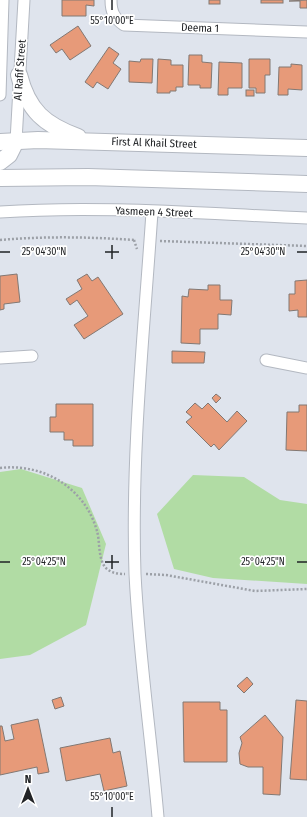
<svg xmlns="http://www.w3.org/2000/svg" width="307" height="817" font-family="'Fira Sans Condensed',sans-serif">
  <rect width="100%" height="100%" fill="#dfe4ed"/>
  <g fill="#b1dca4">
    <polygon points="21,469 82,488 106,544 86,625 30,655 0,659 0,472"/>
    <polygon points="193,475 244,477 280,500 307,504 307,584 213,578 174,569 157,514"/>
  </g>
  <g fill="#e79a79" stroke="#827873">
    <polygon points="62,0 94,0 94,6 86,5 86,16 62,16"/>
    <rect x="209" y="0" width="11" height="4"/>
    <rect x="261" y="0" width="22" height="3"/>
    <polygon points="307,0 307,8 300,8 300,1 289,1"/>
    <polygon points="78,26 91,46 70,60 62,49 56,53 50,45"/>
    <polygon points="109,47 119,54 113,63 121,69 108,89 97,82 93,88 85,82"/>
    <polygon points="189,55 202,55 202,62 212,63 211,88 200,88 200,85 188,85"/>
    <polygon points="141,59 153,59 152,83 129,82 129,61 140,62"/>
    <polygon points="158,59 171,60 171,65 183,65 183,87 176,87 176,91 170,91 170,93 157,93"/>
    <polygon points="249,59 270,59 270,75 265,75 265,93 256,93 256,88 249,88"/>
    <polygon points="219,62 242,63 242,88 228,88 228,95 218,95"/>
    <polygon points="291,64 302,65 302,90 288,89 288,95 278,95 279,67 291,67"/>
    <rect x="246" y="90" width="8" height="6"/>
    <polygon points="17,274 20,302 4,304 4,309 0,310 0,276"/>
    <polygon points="87,274 92,281 98,277 123,314 84,339 74,325 88,316 77,300 70,305 66,299 82,289 77,280"/>
    <polygon points="307,280 307,317 298,317 298,310 289,311 289,294 295,294 295,281"/>
    <polygon points="208,285 220,285 220,300 232,300 231,315 218,314 218,329 200,329 200,344 181,343 182,296 188,297 189,289 208,290"/>
    <polygon points="172,351 205,352 204,363 172,363"/>
    <polygon points="216,394 221,398 216,403 212,398"/>
    <polygon points="195,403 202,409 208,403 227,422 237,411 247,421 219,450 214,444 211,447 186,422 192,417 186,412"/>
    <polygon points="56,404 93,404 93,446 73,446 73,440 64,440 64,432 50,432 50,417 56,417"/>
    <polygon points="299,405 307,405 307,451 286,450 287,412 299,412"/>
    <polygon points="247,677 253,684 244,693 237,686"/>
    <polygon points="61,697 64,706 55,709 52,700"/>
    <polygon points="296,700 307,701 307,780 290,779"/>
    <polygon points="183,702 220,702 220,710 227,710 227,762 184,762"/>
    <polygon points="265,715 283,737 280,795 263,794 263,767 248,767 240,764 239,753 242,743 240,737"/>
    <polygon points="38,719 49,772 38,774 37,767 0,775 0,726 2,726 5,741 14,739 11,725"/>
    <polygon points="110,738 113,753 120,751 127,786 104,791 100,774 66,781 60,748"/>
  </g>
  <g fill="none" stroke-linecap="round" stroke-linejoin="round">
    <g stroke="#b3b8c1" stroke-width="13">
      <g id="minor">
        <path d="M111,0c0,12 3,18 13,25l183,7"/>
        <polyline points="0,95 3,0"/>
        <polyline points="16,141 24,0"/>
        <path d="M0,212c102,-7 205,2 307,6"/>
        <path d="M152,212c-8,120 -21,241 -17,362 4,81 16,162 23,243"/>
        <polyline points="0,358 32,356"/>
        <polyline points="266,360 307,368"/>
      </g>
    </g>
    <g stroke="#b3b8c1" stroke-width="18">
      <g id="secondary">
        <path d="M19,75c9,36 26,50 59,62"/>
        <polyline points="0,142 38,140 307,148"/>
        <polyline points="0,162 9,155 16,141"/>
        <polyline points="0,178 88,177 307,184"/>
      </g>
    </g>
    <g stroke="#9ca0a7" stroke-width="2.5" stroke-dasharray="2 2" stroke-linecap="butt">
      <path d="M0,240c45,-4 90,-3 135,0"/>
      <polyline points="134,240 137,249"/>
      <polyline points="160,241 307,246"/>
      <path d="M0,468c44,-5 85,20 97,63 3,10 1,27 8,36 5,6 13,7 20,7"/>
      <polyline points="146,574 166,575 255,591 307,589"/>
    </g>
    <use href="#minor" stroke="#fff" stroke-width="11"/>
    <use href="#secondary" stroke="#fff" stroke-width="16"/>
  </g>
  <path fill="none" stroke="#212326" stroke-width="1.5" d="M112,0v10M112,245v14M0,252h10M105,252h14M297,252h10M112,555v14M0,562h10M105,562h14M297,562h10M112,807v10"/>
  <g text-anchor="middle" dominant-baseline="central" stroke-width="3.5" stroke-linejoin="round" paint-order="stroke">
    <g font-size="11" fill="#212326" stroke="#fff">
      <text transform="translate(200 28) rotate(2)">Deema 1</text>
      <text transform="translate(20 70) rotate(-86)">Al Rafif Street</text>
      <text transform="translate(154 143) rotate(2)">First Al Khail Street</text>
      <text transform="translate(154 212) rotate(2)">Yasmeen 4 Street</text>
    </g>
  </g>
  <g font-size="10" text-anchor="middle" fill="#212326" stroke="#fff" stroke-width="3.5" stroke-linejoin="round" paint-order="stroke">
    <text x="112" y="24">55°10'00"E</text>
    <text x="44" y="255">25°04'30"N</text>
    <text x="263" y="255">25°04'30"N</text>
    <text x="44" y="565">25°04'25"N</text>
    <text x="263" y="565">25°04'25"N</text>
    <text x="112" y="800">55°10'00"E</text>
  </g>
  <g transform="translate(28 789)" stroke="#ffffff" stroke-width="3" paint-order="stroke">
  <path d="M0-3L7 15L0 10L-7 15Z" fill="#212326"/>
  <text y="-6" font-size="11" font-weight="bold" text-anchor="middle" fill="#212326">N</text>
  </g>
</svg>
